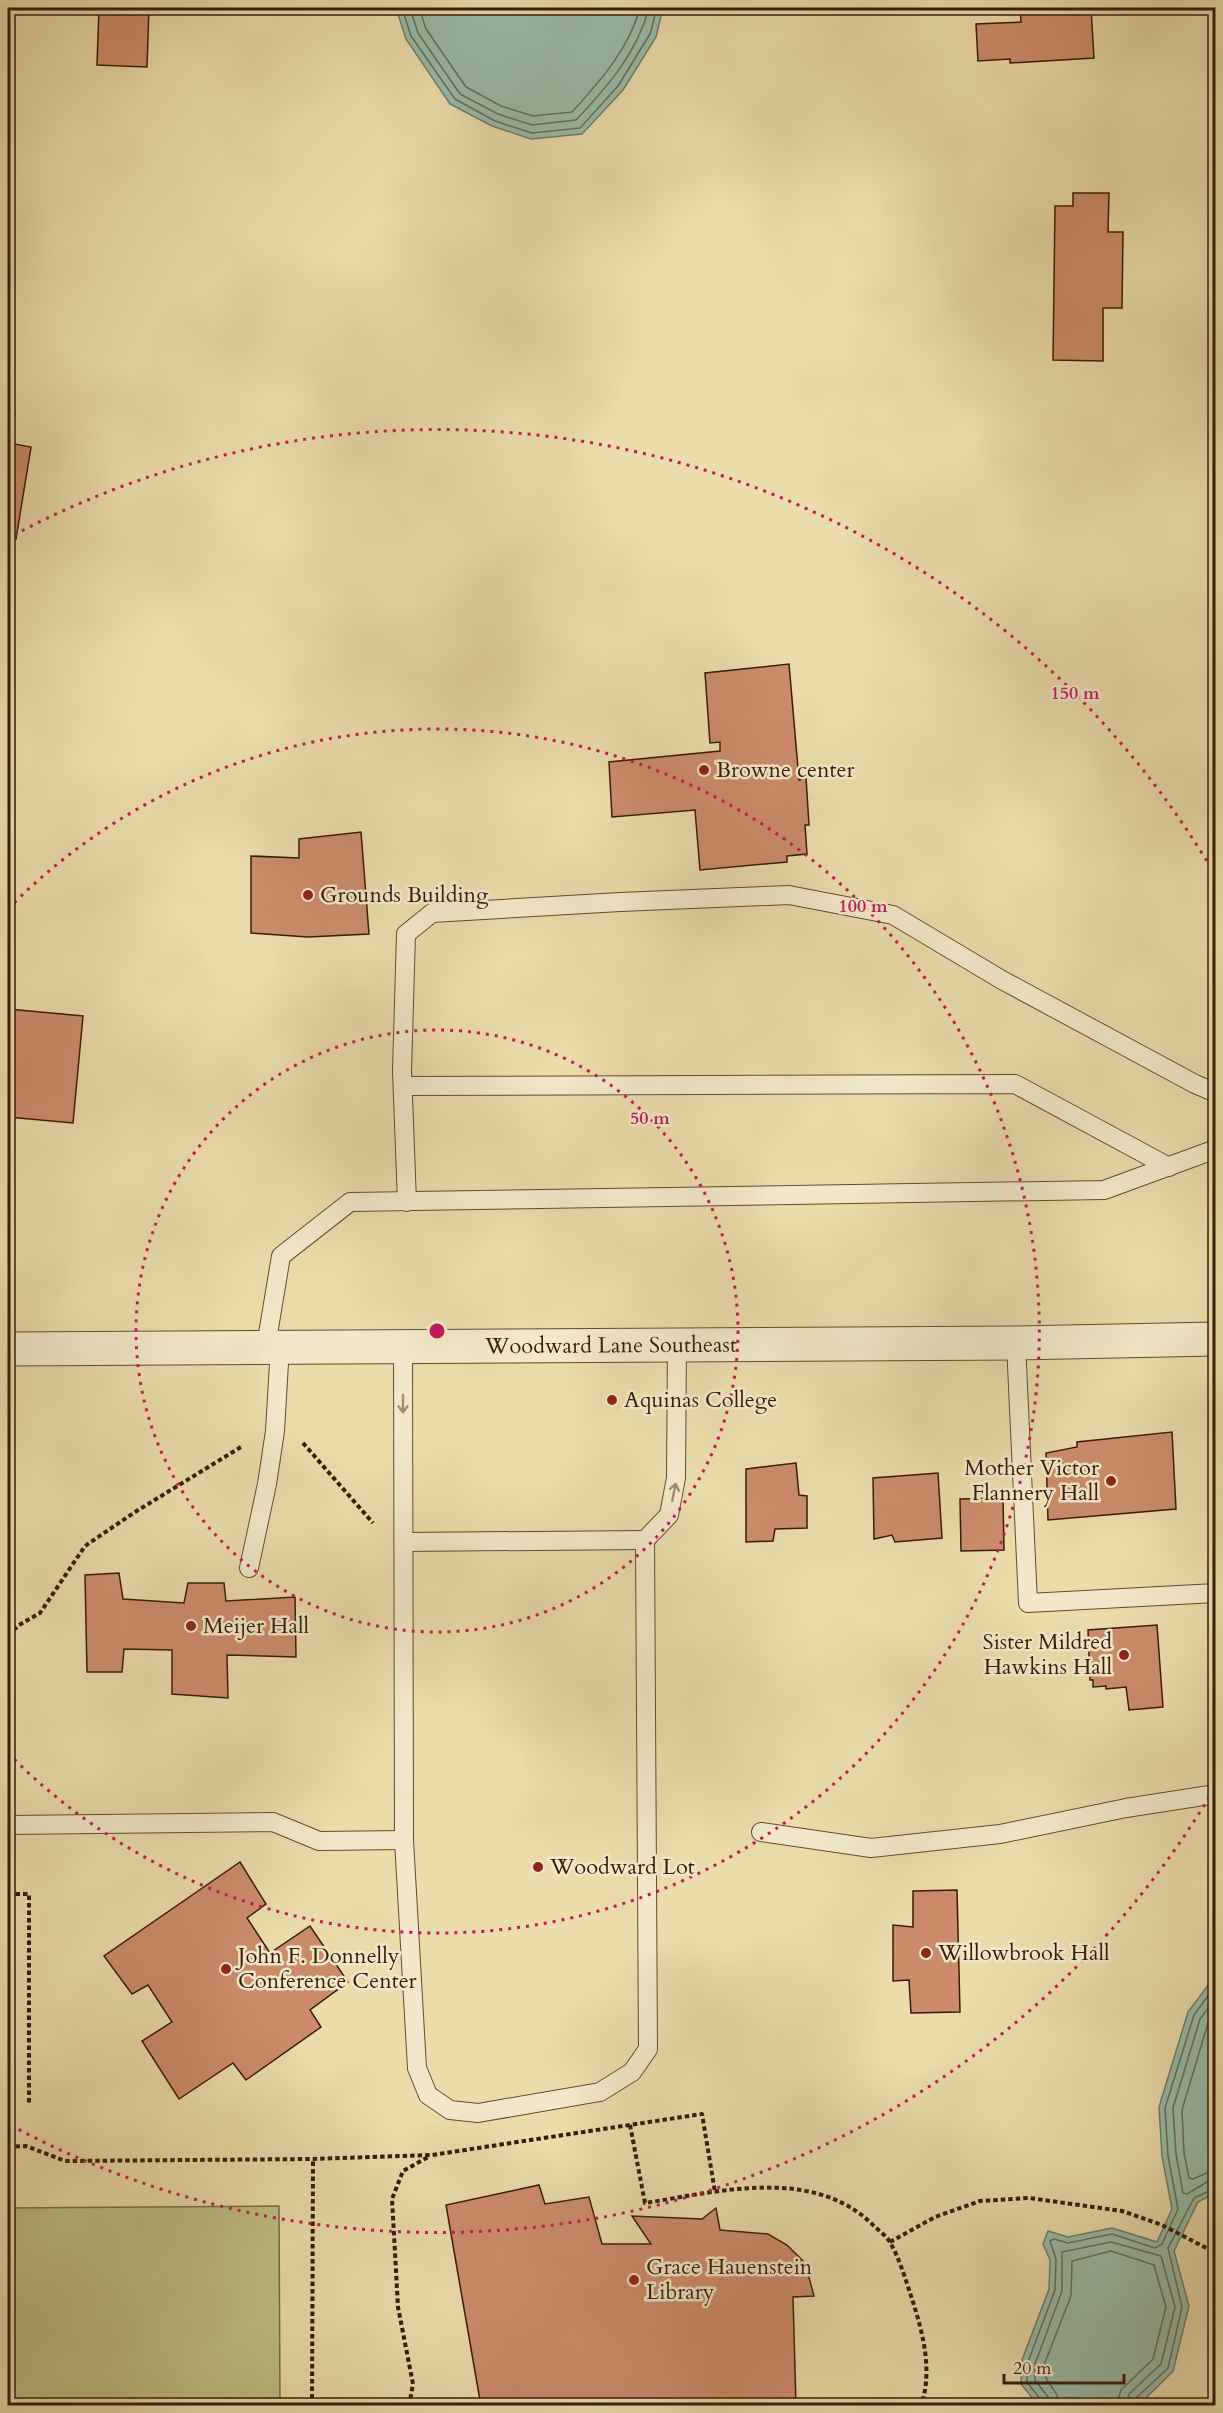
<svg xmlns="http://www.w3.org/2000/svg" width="1223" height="2413" font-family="Cardo,serif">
  <rect width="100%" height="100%" fill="#ebdca9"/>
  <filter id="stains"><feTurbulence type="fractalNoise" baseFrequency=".00333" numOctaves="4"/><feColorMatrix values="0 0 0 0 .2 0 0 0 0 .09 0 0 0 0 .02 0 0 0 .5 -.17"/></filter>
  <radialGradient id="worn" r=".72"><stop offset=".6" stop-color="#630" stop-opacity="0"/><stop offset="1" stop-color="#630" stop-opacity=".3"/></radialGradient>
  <polygon fill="#bebe83" stroke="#7a6c46" stroke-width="1.5" points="279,2206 280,2405 8,2405 8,2208"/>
  <g fill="#98bca8" stroke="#717c68" stroke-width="1.5">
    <polygon points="396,8 663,8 656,37 623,90 582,134 531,139 492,126 450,104 406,39"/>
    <polygon points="1215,1976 1215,2193 1198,2202 1174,2251 1189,2306 1173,2371 1144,2400 1135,2405 1038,2405 1021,2384 1022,2360 1049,2289 1050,2260 1043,2244 1048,2231 1068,2237 1112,2228 1157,2242 1172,2209 1162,2156 1159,2107 1188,2012"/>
  </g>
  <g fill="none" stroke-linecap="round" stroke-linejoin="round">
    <g stroke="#686c58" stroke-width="1.5">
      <polyline points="402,8 411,36 455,99 495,121 532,133 580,128 618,86 650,34 657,8"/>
      <path d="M410,8l8,25 42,61 38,20 34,11 44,-5c32,-34 61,-67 73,-112"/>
      <path d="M419,8l7,21 40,58 35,19 32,10 39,-4c28,-31 57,-63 68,-104"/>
      <polyline points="1216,1998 1200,2019 1173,2108 1176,2154 1183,2193 1187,2194 1207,2182 1216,2181"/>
      <polyline points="1216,2013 1208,2023 1182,2110 1184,2153 1189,2178 1193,2179 1207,2173 1216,2172"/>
      <polyline points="1042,2406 1041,2400 1027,2382 1028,2362 1055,2290 1056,2259 1050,2241 1054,2239 1068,2243 1112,2234 1155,2248 1162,2244 1178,2209 1168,2156 1165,2108 1194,2015 1216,1985"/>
      <polyline points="1050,2406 1048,2397 1035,2380 1035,2364 1062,2291 1062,2252 1111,2242 1161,2256 1175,2307 1161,2364 1129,2394 1126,2406"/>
      <path d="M1059,2406c-1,-21 -16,-20 -15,-41l27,-69 1,-35 39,-10 43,14 12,42 -13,52 -32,31 -5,16"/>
      <polyline points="1133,2406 1135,2399 1168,2368 1182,2307 1168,2248 1194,2198 1216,2188"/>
    </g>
  </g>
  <g fill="#cc8c6a" stroke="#371b08" stroke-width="1.5">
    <polygon points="99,8 149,8 147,67 97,65"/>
    <polygon points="1020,8 1091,8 1094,58 1010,63 1010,59 978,61 976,24 1021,22"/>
    <polygon points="1073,193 1109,193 1108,232 1123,232 1122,308 1103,308 1103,361 1053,360 1055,206 1073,206"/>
    <polygon points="8,412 15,413 9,443 31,447 16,539 8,537"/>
    <polygon points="789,664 799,780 806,778 809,825 805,825 807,854 787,856 787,862 700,870 695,810 612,817 609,762 720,751 720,742 710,743 705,673"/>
    <polygon points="361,832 369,934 308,937 251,933 251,856 299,858 299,839"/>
    <polygon points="8,1009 83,1016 73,1123 8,1117"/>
    <polygon points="1172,1432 1176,1509 1048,1520 1046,1453 1077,1447 1077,1442"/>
    <polygon points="796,1463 799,1495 807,1496 807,1528 775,1529 773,1541 746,1542 746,1469"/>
    <polygon points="938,1473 942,1538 895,1542 892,1535 874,1539 873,1478"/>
    <polygon points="1003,1498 1004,1550 961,1551 960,1499"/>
    <polygon points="119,1573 123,1599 184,1603 188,1583 224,1583 226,1601 295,1597 296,1657 227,1655 228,1698 172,1694 172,1650 124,1649 122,1672 87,1672 85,1575"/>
    <polygon points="1157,1625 1163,1707 1129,1710 1126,1687 1106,1689 1106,1686 1093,1687 1093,1680 1090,1680 1088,1630"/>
    <polygon points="240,1862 266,1904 247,1918 270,1953 310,1926 348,1982 310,2010 321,2027 246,2080 233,2063 179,2099 142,2041 172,2022 148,1985 132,1994 104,1956"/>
    <polygon points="957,1890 960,2012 911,2013 909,1980 893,1981 893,1925 913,1927 913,1891"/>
    <polygon points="539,2185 545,2204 589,2197 602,2244 651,2244 632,2216 702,2219 716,2208 720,2230 768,2234 787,2245 805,2263 814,2296 793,2297 796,2406 481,2406 446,2205"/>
  </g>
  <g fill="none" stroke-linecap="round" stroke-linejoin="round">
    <g stroke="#644b30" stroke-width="20">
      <g id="lane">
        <polyline points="403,1086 1015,1084 1169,1167"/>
        <polyline points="407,1202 402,1071 406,934 432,913 620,902 789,895 893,915 1002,980 1195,1084 1216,1093"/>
        <polyline points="1016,1343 1028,1603 1216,1593"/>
        <polyline points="266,1346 281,1256 350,1202 1104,1190 1216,1149"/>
        <polyline points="403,1346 404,1840 417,2068 428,2095 450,2110 478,2113 600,2092 632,2072 648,2049 645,1540 669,1515 676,1478 677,1344"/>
        <polyline points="404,1542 645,1540"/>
        <polyline points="249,1568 267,1484 275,1431 280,1346"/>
        <polyline points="8,1825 273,1822 319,1841 404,1840"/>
        <polyline points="761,1832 871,1848 1000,1834 1126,1808 1216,1794"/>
      </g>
    </g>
    <g stroke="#644b30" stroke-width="35">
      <g id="street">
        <path id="s1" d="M8,1349l1008,-6 200,-4"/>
      </g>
    </g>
    <g stroke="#371b08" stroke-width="4" stroke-dasharray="4.5 3" stroke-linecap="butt">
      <polyline points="303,1443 373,1523"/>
      <polyline points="8,1635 19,1625 40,1613 85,1546 135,1512 241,1447"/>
      <polyline points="8,1894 29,1894 29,2103"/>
      <path d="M630,2125l15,78c72,-11 167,-37 227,21 6,6 15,12 19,20 9,16 15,37 21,55 11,34 21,72 9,107"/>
      <polyline points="8,2147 26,2146 65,2161 313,2159 432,2155 702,2114 715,2192"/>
      <polyline points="890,2242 935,2217 980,2201 1029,2198 1122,2211 1162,2225 1216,2253"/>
      <polyline points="312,2406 313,2159"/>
      <polyline points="409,2406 413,2384 398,2307 392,2199 403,2171 430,2156"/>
    </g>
    <use href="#lane" stroke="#f2e8c7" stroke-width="18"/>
    <use href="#street" stroke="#f2e8c7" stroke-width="33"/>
  </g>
  <defs><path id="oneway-shaft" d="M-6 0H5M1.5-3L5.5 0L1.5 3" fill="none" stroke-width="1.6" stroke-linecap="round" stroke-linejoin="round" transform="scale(1.5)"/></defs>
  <g stroke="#9e8c71">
    <use href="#oneway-shaft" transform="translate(403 1404) rotate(90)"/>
    <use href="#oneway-shaft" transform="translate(674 1492) rotate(-79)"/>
  </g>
  <g fill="none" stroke="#c2185b" stroke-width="3" stroke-dasharray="3 6">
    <circle cx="437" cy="1331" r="301"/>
    <path d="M8 909A602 602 0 1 1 8 1753"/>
    <path d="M1214 1789A902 902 0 0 1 14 2127M14 535A902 902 0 0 1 1214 873"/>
  </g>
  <g fill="#8f2418" stroke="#f2e8c7" stroke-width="2">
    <circle cx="704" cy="770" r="6"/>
    <circle cx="308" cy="895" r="6"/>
    <circle cx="612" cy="1400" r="6"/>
    <circle cx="1111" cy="1481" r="6"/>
    <circle cx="191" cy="1626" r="6"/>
    <circle cx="1124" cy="1655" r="6"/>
    <circle cx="538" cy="1867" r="6"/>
    <circle cx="926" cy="1953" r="6"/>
    <circle cx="226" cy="1969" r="6"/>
    <circle cx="634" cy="2280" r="6"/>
  </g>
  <g text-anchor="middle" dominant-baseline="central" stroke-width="5" stroke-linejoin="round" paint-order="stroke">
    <g font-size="22" fill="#371b08" stroke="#f2e8c7" text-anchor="start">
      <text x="716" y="770">Browne center</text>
      <text x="320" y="895">Grounds Building</text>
      <text x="624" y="1400">Aquinas College</text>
      <text x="1099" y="1468" text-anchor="end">Mother Victor<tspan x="1099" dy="25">Flannery Hall</tspan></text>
      <text x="203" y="1626">Meijer Hall</text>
      <text x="1112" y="1642" text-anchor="end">Sister Mildred<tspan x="1112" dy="25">Hawkins Hall</tspan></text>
      <text x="550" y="1867">Woodward Lot</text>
      <text x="938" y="1953">Willowbrook Hall</text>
      <text x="238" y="1956">John F. Donnelly<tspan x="238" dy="25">Conference Center</tspan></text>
      <text x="646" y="2267">Grace Hauenstein<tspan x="646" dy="25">Library</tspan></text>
    </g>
    <g font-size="22" fill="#371b08" stroke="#f2e8c7">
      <text stroke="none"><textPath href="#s1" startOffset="603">Woodward Lane Southeast</textPath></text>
    </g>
  </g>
  <circle cx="437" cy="1331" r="9" fill="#c2185b" stroke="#f2e8c7" stroke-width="3"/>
  <g font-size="18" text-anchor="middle" font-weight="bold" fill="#c2185b" stroke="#f2e8c7" stroke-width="5" stroke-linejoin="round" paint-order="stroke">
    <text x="1075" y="699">150 m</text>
    <text x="863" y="912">100 m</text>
    <text x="650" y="1124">50 m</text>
  </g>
  <rect width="1223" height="2413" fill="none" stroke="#ebdca9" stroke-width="30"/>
  <rect x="9" y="9" width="1205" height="2395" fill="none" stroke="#371b08" stroke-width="3"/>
  <rect x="15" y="15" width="1193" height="2383" fill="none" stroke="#371b08" stroke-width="1.5"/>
  <path d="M1004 2374v9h120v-9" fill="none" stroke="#371b08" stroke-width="3"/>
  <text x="1013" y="2374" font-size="18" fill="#371b08" stroke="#f2e8c7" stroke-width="4.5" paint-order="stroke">20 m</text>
  <rect width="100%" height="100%" filter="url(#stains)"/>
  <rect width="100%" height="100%" fill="url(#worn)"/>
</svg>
